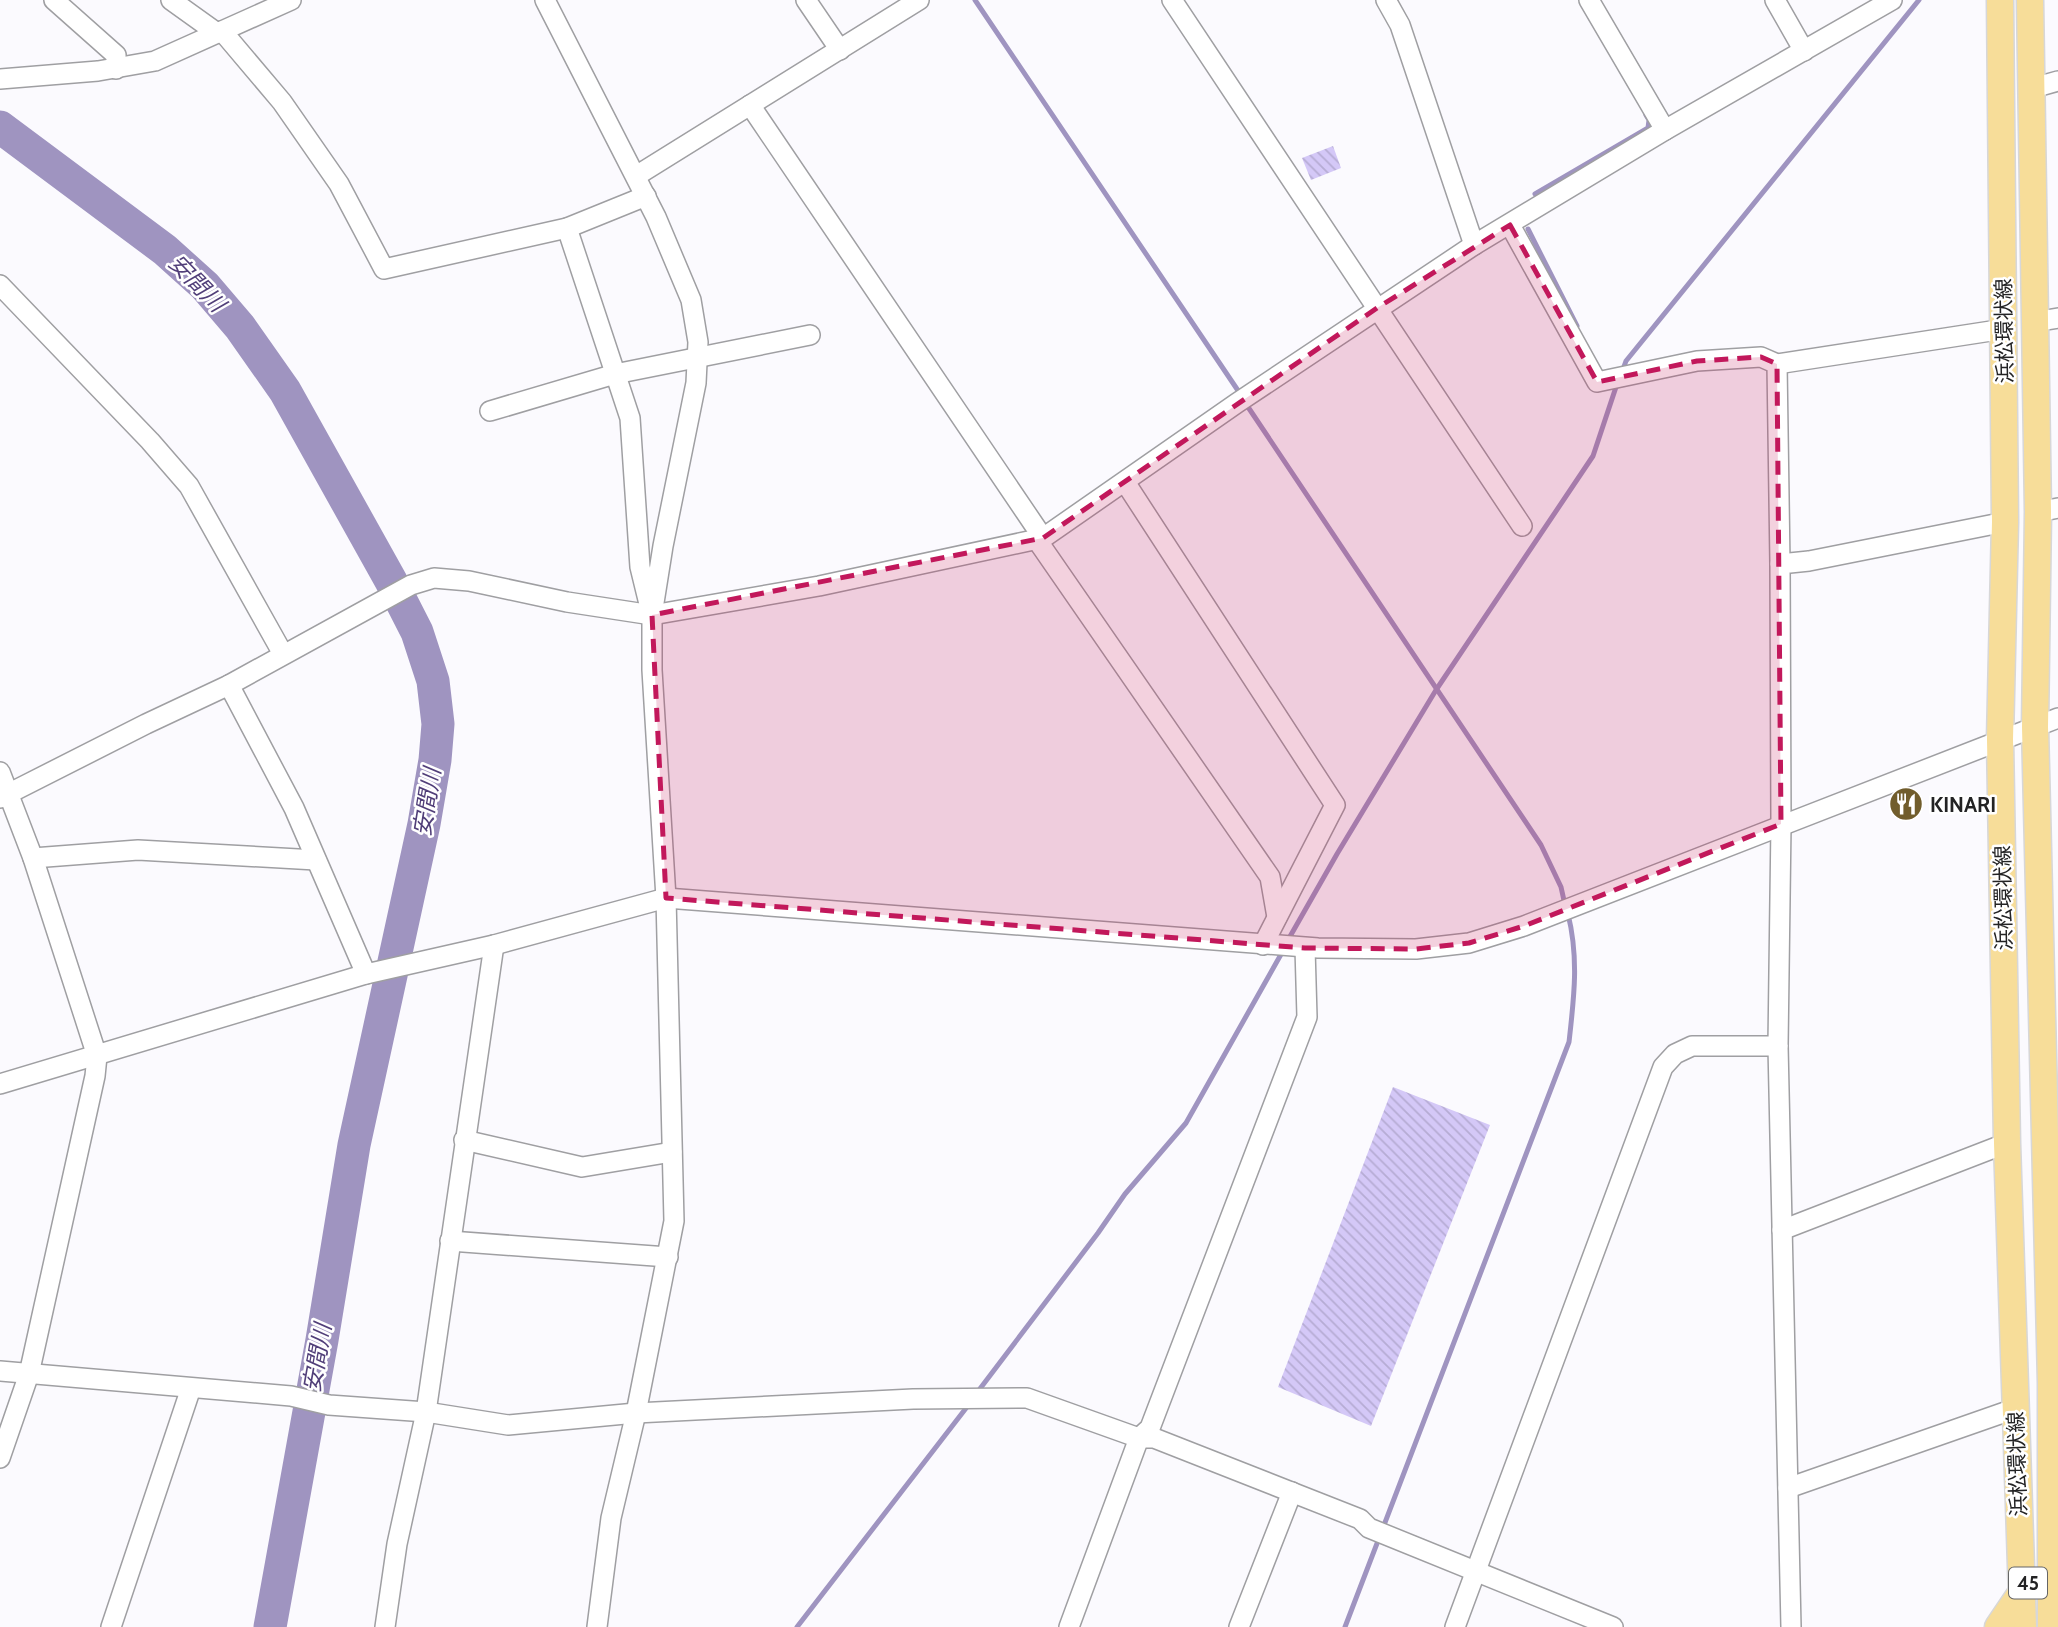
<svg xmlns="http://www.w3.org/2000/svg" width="2058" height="1627" font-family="Cabin,'Noto Sans JP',sans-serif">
  <defs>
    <pattern id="building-back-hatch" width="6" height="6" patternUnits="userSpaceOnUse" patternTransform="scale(1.75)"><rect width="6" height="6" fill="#d4c8f7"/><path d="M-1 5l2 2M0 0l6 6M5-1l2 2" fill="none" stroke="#b6acd4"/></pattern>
  </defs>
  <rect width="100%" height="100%" fill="#fbfafe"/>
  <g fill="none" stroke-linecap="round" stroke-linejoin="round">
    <g stroke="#9f94c0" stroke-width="5">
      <polyline points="975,0 1241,395"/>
      <polyline points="1535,194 1648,128 1649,120 1646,115"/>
      <polyline points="1528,229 1577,326"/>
      <polyline points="1622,372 1626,361 1919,0"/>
      <polyline points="1246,404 1541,845 1561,887 1565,905"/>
      <polyline points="1288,940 1337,854 1436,690 1593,456 1617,384"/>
      <polyline points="976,1394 1098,1233 1125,1194 1186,1123 1284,949"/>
      <polyline points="797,1627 970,1403"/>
      <path d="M1345,1627l224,-585c5,-44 10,-84 -1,-128"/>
    </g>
    <polyline stroke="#9f94c0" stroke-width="33" points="0,127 165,250 205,286 240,327 285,391 391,581 417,632 433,681 438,724 435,760 424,824 354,1145 322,1340 270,1627"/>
  </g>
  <g fill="url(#building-back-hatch)">
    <polygon points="1333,146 1341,168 1311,180 1302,158"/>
    <polygon points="1393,1087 1490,1125 1371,1426 1278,1387"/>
  </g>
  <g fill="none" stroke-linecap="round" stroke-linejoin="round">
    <g stroke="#9f9fa2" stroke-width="22">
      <g id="minor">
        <polyline points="54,0 116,55 116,69"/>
        <polyline points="171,0 217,33"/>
        <polyline points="545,0 656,217 691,300 698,342 696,383 663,546 652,615 652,670 666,898 674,1221 636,1413 611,1518 597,1627"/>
        <polyline points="806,0 840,50"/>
        <polyline points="1172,0 1522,526"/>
        <polyline points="1386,0 1400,25 1474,245"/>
        <polyline points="1589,0 1665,130"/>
        <polyline points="1775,0 1804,51"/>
        <polyline points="222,31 282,102 339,184 384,269 567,228 646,196"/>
        <polyline points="0,79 98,71 155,61 291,0"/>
        <polyline points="2033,88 2058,81"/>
        <polyline points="750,105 1043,538"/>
        <polyline points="636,176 919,0"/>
        <polyline points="1510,225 1597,382 1697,361 1761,357 1777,364 1780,564"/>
        <polyline points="567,228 630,418 640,567 650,608"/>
        <polyline points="0,285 150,441 189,486 283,654"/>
        <polyline points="2034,322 2058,318"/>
        <polyline points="1777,364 2004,329"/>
        <polyline points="490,411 615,374 810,335"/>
        <polyline points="1125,482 1335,805 1263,945"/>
        <polyline points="2038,512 2058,508"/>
        <polyline points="1037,540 1270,877 1277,917"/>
        <polyline points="229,685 294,808 366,974"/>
        <polyline points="0,772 33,858 97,1056 95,1076 29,1374 0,1458"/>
        <polyline points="0,798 146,724 229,685 411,585 434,578 469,581 567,602 652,615 819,586 1043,538 1237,403 1474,245 1665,130 1892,0"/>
        <polyline points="33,858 138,850 316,860"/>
        <polyline points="0,1084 366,974 494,945 666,898 1318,948 1416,949 1469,943 1524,926 2058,718"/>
        <polyline points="464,1140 582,1167 672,1152"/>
        <polyline points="1782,1230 2007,1143"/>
        <polyline points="450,1241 668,1257"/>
        <polyline points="0,1371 291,1396 329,1405 426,1412 508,1425 636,1413 913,1399 1027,1398 1139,1438 1154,1438 1360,1519 1369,1528 1613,1627"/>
        <polyline points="1788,1488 2014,1409"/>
        <polyline points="111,1627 191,1388"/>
        <polyline points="385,1627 397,1544 426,1412 494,945"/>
        <polyline points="1069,1627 1139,1438 1150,1428 1307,1017 1305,948"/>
        <polyline points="1239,1627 1292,1492"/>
        <polyline points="1455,1627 1663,1067 1675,1054 1692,1046 1778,1046"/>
        <polyline points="1791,1627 1778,1046 1781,824 1780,564 1809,561 2005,522"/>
      </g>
    </g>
    <g stroke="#d7d7d8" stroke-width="29">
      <g id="major">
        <polyline points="2000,0 2005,522 2000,739 2007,1143 2023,1627"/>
        <polyline points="2030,0 2038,512 2035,727 2051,1383 2051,1627"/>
        <polyline points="1998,1627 2023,1590"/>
      </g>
    </g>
    <use href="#minor" stroke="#fff" stroke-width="19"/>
    <use href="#major" stroke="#f7dd99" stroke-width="26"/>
  </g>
  <path fill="#c2185b" fill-opacity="0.2" stroke="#c2185b" stroke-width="5" stroke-dasharray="14 9" stroke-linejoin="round" d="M1510,225l87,157 100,-21 64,-4 16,7 4,460 -257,102 -55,17 -53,6 -111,-1 -639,-50 -14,-283 391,-77 334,-230z"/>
  <defs>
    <g id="restaurant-disc" transform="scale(1.75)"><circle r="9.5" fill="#715d2c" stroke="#fff"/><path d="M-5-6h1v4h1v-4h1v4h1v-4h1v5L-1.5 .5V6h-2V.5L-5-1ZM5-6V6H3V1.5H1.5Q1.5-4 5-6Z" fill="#fff"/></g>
  </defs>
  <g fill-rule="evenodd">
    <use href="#restaurant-disc" x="1906" y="804"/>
  </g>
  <g text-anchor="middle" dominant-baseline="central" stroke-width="5" stroke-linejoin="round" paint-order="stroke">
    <rect fill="#fff" stroke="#656566" stroke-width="2" x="2009" y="1567.5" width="38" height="31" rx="5"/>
    <g font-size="19" font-weight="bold" fill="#232324">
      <text x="2028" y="1583">45</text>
    </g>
    <g font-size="21" fill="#232324" stroke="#fff">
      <text transform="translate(2004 331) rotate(-91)">浜松環状線</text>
      <text transform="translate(2003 898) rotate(-91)">浜松環状線</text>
      <text transform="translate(2017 1464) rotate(-92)">浜松環状線</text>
    </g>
    <g font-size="21" font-weight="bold" fill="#232324" stroke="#fff" text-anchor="start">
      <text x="1930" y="804">KINARI</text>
    </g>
    <g font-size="23" font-style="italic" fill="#513f79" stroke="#fff">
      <text transform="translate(197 283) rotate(46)">安間川</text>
      <text transform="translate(427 802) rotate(-81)">安間川</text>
      <text transform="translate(317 1358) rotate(-80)">安間川</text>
    </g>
  </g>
</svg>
